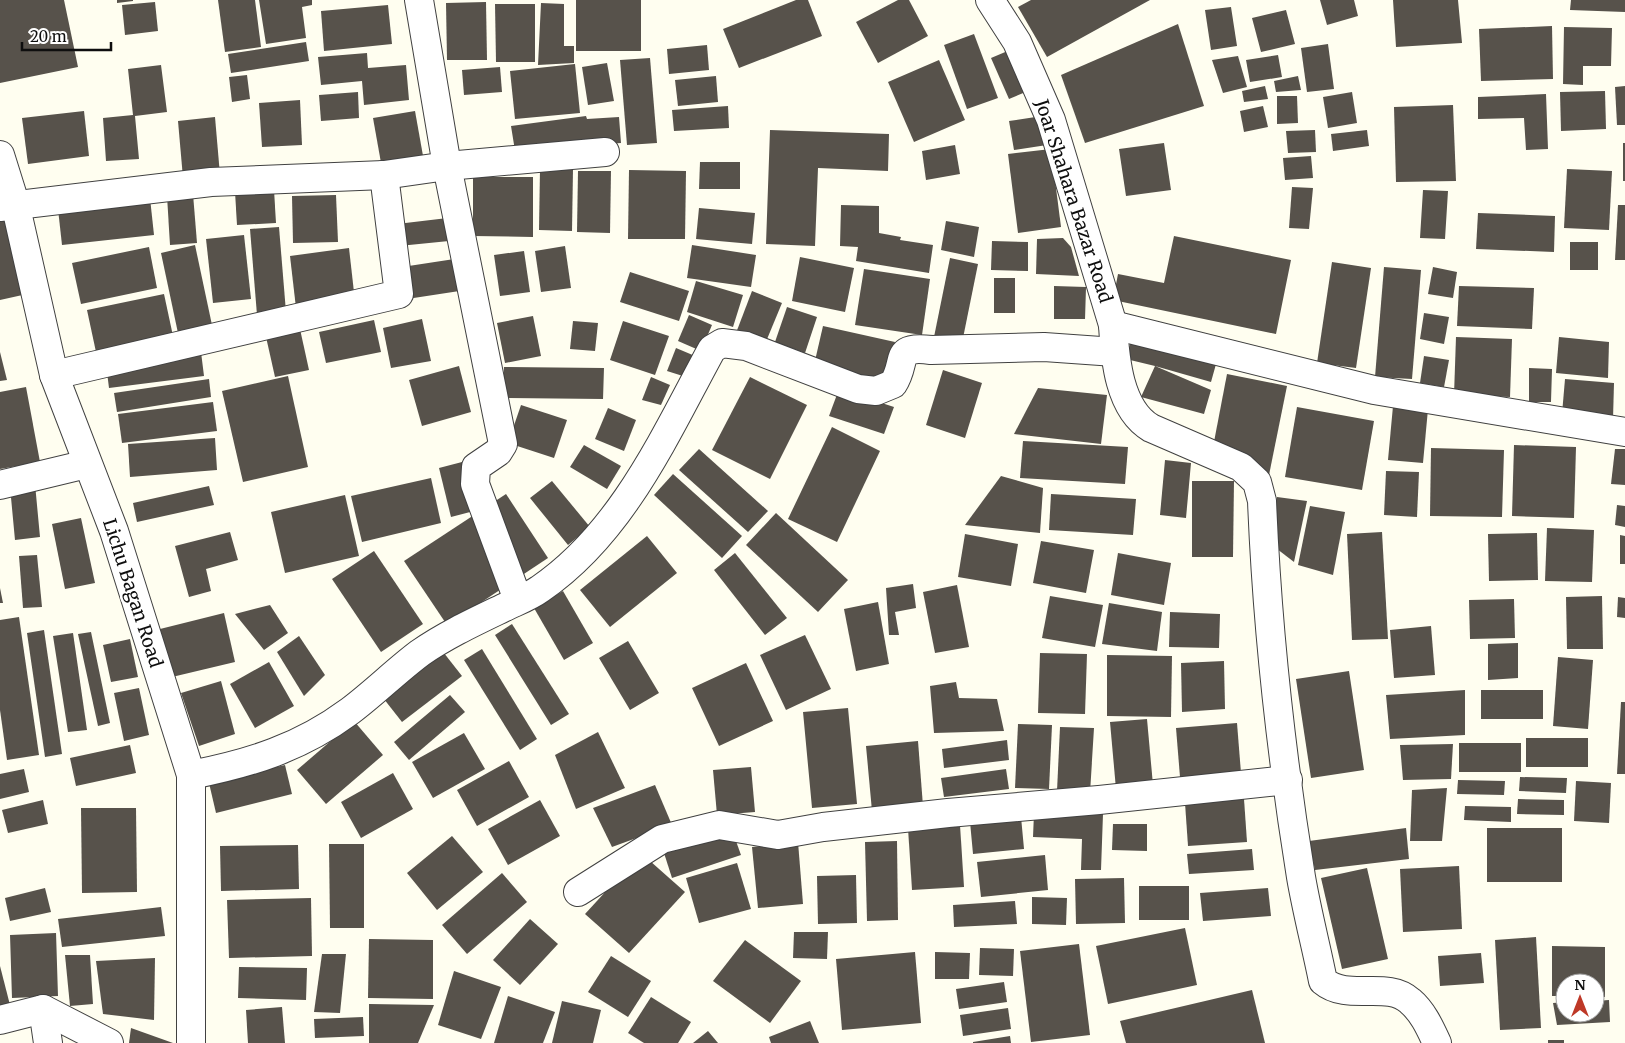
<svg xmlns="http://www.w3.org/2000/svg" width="1625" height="1043" font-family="Merriweather,serif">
  <rect width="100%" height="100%" fill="#fffef0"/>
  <g fill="#57524b">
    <polygon points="0,0 64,0 78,67 0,83"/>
    <polygon points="117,0 133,0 133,1 117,3"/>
    <polygon points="218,0 255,0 261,47 225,52"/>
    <polygon points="259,0 312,0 312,5 302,7 306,38 266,44"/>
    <rect x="576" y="0" width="65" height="51"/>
    <polygon points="796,0 808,0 822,36 739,68 723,29"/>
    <polygon points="898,0 909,0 928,36 878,63 856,22"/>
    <polygon points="1031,0 1150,0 1047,57 1018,7"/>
    <polygon points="1320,0 1354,0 1358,16 1327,25"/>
    <polygon points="1393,0 1458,0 1462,43 1396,47"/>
    <polygon points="1571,0 1625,0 1625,12 1570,10"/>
    <polygon points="155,2 158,31 125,35 122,5"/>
    <polygon points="486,2 487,60 447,60 446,3"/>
    <polygon points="541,3 564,4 564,46 574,46 574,63 538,65"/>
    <polygon points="495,4 535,4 535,62 496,62"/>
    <polygon points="388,5 392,44 324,51 321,11"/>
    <polygon points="1231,7 1237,46 1211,50 1205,10"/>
    <polygon points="1286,10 1295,44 1261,52 1252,18"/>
    <polygon points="1178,24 1204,106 1085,143 1061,75"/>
    <polygon points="1552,26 1553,79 1481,81 1479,29"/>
    <polygon points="1564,27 1612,28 1611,66 1583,66 1583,85 1563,84"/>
    <polygon points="974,34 998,98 967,109 944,45"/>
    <polygon points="306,42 309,61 231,73 228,54"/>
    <polygon points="1328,44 1334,89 1307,92 1301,48"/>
    <polygon points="707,45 709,70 669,74 667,49"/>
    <polygon points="1010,50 1028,91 1009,99 991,58"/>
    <polygon points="367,53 368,68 406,65 409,100 364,105 362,81 321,85 318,57"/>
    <polygon points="1278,55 1282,77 1250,82 1246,60"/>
    <polygon points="1238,56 1247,87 1223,93 1212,60"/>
    <polygon points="650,58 657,143 627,145 620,60"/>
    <polygon points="939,60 965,120 914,142 888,82"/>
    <polygon points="607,63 614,101 588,105 582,67"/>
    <polygon points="575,64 580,113 515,119 510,71"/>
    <polygon points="161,65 167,112 135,116 139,159 106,161 103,118 133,115 128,69"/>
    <polygon points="500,67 502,92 464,95 462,70"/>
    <polygon points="247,75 250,99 232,102 229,77"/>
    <polygon points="716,76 718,102 678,106 675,80"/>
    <polygon points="1298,76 1301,90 1276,92 1274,81"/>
    <polygon points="1265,86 1268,99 1244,102 1242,91"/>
    <polygon points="1625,86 1625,125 1617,125 1615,87"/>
    <polygon points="1605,91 1606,129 1561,131 1560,92"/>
    <polygon points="358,92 359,118 321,121 319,95"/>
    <polygon points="1352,92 1357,123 1328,128 1323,97"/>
    <polygon points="1546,94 1548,149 1526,150 1524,118 1478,119 1478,97"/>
    <polygon points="1277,96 1297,96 1298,123 1277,124"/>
    <polygon points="300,100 302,145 262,147 259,103"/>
    <polygon points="1453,105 1456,181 1396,182 1394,107"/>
    <polygon points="728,106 729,128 674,131 672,110"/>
    <polygon points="1263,106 1268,127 1244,132 1240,111"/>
    <polygon points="84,111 89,156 28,164 22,118"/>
    <polygon points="415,111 425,167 383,174 373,118"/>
    <polygon points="586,116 587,119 619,117 621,143 591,145 516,157 511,126"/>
    <polygon points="1042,116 1047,145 1014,150 1009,121"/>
    <polygon points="215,117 220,175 183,178 178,121"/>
    <polygon points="770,130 889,134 888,171 818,168 815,246 766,244"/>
    <polygon points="1315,130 1316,152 1288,153 1286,131"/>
    <polygon points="1367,130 1369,146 1333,151 1331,134"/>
    <polygon points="1164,143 1171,190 1126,196 1119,149"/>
    <rect x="1623" y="143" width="2" height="38"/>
    <polygon points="955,145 960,174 926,180 922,151"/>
    <polygon points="1051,149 1061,227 1018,233 1008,154"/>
    <polygon points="1311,156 1313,178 1285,180 1283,158"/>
    <polygon points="700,162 740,162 740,189 699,189"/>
    <polygon points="540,169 573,169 572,231 539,230"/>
    <polygon points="1567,169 1612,171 1609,230 1564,228"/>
    <polygon points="629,170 686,171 685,239 628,239"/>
    <polygon points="578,171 611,171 610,233 577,232"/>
    <polygon points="473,177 533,177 533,237 473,236"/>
    <polygon points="1292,187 1313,188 1309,229 1289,228"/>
    <polygon points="274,190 276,223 237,225 235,192"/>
    <polygon points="1423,190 1448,191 1445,239 1420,238"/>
    <polygon points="193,194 197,243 170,245 167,196"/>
    <polygon points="336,195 338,242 293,243 292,196"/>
    <polygon points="150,198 154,235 62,245 58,209"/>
    <polygon points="841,205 879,206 879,233 901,237 900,240 933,245 929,273 856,261 858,247 840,246"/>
    <polygon points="1618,205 1625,205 1625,260 1615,260"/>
    <polygon points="699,208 755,213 752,244 696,239"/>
    <polygon points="1478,213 1555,216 1554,252 1476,249"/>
    <polygon points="10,216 27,294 0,300 0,218"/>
    <polygon points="456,217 459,240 399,246 397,224"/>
    <polygon points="946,221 979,227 974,257 941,250"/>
    <polygon points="279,227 286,312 257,315 250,229"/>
    <polygon points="244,235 251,299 213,303 206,239"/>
    <polygon points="1174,236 1291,260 1276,334 1113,300 1118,274 1164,283"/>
    <polygon points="1063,238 1071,247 1079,276 1036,274 1037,239"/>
    <polygon points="992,241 1028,242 1028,271 991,270"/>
    <rect x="1570" y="242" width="28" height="28"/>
    <polygon points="195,245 212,325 178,333 161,253"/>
    <polygon points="692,245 756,255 751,287 687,278"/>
    <polygon points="565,246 571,288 541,292 535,251"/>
    <polygon points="149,247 157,288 81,304 72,263"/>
    <polygon points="349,248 355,301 296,308 290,256"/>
    <polygon points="524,251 530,292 500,296 494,255"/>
    <polygon points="800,257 854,268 845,312 792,301"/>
    <polygon points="461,258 466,290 407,299 402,267"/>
    <polygon points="950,258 978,264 962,343 934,337"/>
    <polygon points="1332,262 1371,268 1356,368 1317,363"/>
    <polygon points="1384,267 1421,270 1412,379 1375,377"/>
    <polygon points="1433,267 1457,272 1453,298 1428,294"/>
    <polygon points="864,269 930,279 922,335 855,325"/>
    <polygon points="630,272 689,291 679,321 620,302"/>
    <rect x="994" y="278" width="21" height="35"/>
    <polygon points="696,281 743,295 733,327 687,312"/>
    <polygon points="1054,286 1086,287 1085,319 1054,319"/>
    <polygon points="1459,286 1534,288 1532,329 1457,326"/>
    <polygon points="752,291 782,303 765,344 736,333"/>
    <polygon points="164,294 173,336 96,352 87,310"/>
    <polygon points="787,307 817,317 805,353 775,342"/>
    <polygon points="1424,313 1449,317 1444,344 1420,339"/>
    <polygon points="689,315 712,325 701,351 678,341"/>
    <polygon points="533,316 541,356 505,363 497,323"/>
    <polygon points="422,319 431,361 391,368 383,328"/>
    <polygon points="298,320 309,370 275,377 264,328"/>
    <polygon points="374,320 381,352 326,363 319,332"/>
    <polygon points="573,321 598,323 595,351 570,349"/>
    <polygon points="623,321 669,336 655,375 610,360"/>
    <polygon points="823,326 895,342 885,382 814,365"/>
    <polygon points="1133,334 1218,357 1211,382 1155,366 1211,390 1204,414 1141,397 1155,366 1126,359"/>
    <polygon points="1456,337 1512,339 1510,397 1454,395"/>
    <polygon points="1559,337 1609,342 1608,378 1556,373"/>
    <polygon points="676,348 695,356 686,377 667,371"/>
    <polygon points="0,352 7,380 0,381"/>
    <polygon points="201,352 204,376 109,388 106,364"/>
    <polygon points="1424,356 1449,360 1444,387 1420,383"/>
    <polygon points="459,366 471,412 422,426 409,380"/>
    <polygon points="504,367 604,368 603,399 503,398"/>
    <polygon points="1529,368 1552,369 1551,402 1529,402"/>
    <polygon points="943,370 982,383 965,438 926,425"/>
    <polygon points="1227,374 1287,386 1269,475 1213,447"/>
    <polygon points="288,376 308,467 243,482 222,391"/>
    <polygon points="651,377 670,385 661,405 642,400"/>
    <polygon points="750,377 807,405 770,479 712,450"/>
    <polygon points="209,379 211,397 117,412 114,393"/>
    <polygon points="1565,379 1614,383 1613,419 1562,414"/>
    <polygon points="26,387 40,462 0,469 0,392"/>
    <polygon points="1038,388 1107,395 1101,444 1014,434"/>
    <polygon points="839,389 894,407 884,434 829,416"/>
    <polygon points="213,402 217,431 122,443 118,414"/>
    <polygon points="521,405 567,420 554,458 508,443"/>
    <polygon points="1393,406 1428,409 1423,463 1388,460"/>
    <polygon points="1297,407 1374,421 1362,490 1285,477"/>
    <polygon points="608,408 636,420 624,451 595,439"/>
    <polygon points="832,427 880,451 837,542 788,519"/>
    <polygon points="215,438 217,470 130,477 128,444"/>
    <polygon points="1023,441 1128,447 1125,484 1020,478"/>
    <polygon points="584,445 621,466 607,489 570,467"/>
    <polygon points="1514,445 1576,447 1574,518 1512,516"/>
    <polygon points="1431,448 1504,450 1502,517 1430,516"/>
    <polygon points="699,449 768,511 748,532 679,470"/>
    <polygon points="1615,449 1625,449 1625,485 1611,484"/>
    <polygon points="1165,460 1191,463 1186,518 1160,515"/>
    <polygon points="462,462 474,511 451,517 439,468"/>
    <polygon points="1386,471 1419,472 1417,517 1384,515"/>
    <polygon points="673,474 742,536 722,558 654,495"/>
    <polygon points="1001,476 1043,488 1040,533 965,525"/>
    <polygon points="431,478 441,523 362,542 351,496"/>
    <polygon points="552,481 590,527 568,545 530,498"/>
    <polygon points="1192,481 1234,481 1233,557 1192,557"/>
    <polygon points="35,484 40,537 15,540 10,487"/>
    <polygon points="209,486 214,505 137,522 133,503"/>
    <polygon points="506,494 548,558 447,625 404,561"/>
    <polygon points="1051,494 1136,499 1133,535 1049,530"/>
    <polygon points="345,495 359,556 285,573 271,512"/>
    <polygon points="1277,497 1307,501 1294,562 1268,542"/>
    <polygon points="1617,505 1625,506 1625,527 1615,525"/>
    <polygon points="1310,506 1345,512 1333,575 1298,565"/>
    <polygon points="776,513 848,580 818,612 746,545"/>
    <polygon points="81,518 95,583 65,589 52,524"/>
    <polygon points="1547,528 1594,530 1592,582 1545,581"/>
    <polygon points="230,532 238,560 206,569 211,591 189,597 175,546"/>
    <polygon points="1382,532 1388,639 1352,640 1347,534"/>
    <polygon points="1537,533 1538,580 1489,581 1488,534"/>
    <polygon points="965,534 1018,544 1011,586 958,577"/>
    <polygon points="1620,535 1625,536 1625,564 1620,564"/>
    <polygon points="647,536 677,573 610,627 580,590"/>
    <polygon points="1041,541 1094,550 1086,593 1033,583"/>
    <polygon points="374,551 423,624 381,652 332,579"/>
    <polygon points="735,553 787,618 765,635 714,570"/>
    <polygon points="1118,553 1171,563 1164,605 1111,595"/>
    <polygon points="37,555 42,607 23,608 19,556"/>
    <polygon points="913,584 916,608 895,612 899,635 889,635 886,588"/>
    <polygon points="957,585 969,647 935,653 923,592"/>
    <polygon points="0,588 3,603 0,603"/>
    <polygon points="563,591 593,643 564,660 534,608"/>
    <polygon points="1050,596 1103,605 1095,647 1042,638"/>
    <polygon points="1602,596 1603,649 1567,649 1566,597"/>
    <polygon points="1618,597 1625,598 1625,618 1617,617"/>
    <polygon points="1514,599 1515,638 1470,639 1469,600"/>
    <polygon points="878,602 889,664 856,671 844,609"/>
    <polygon points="1109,603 1162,612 1157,651 1102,644"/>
    <polygon points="270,605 288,633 264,650 235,614"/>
    <polygon points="1170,612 1220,614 1219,648 1169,647"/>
    <polygon points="224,613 235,662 172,677 160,629"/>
    <polygon points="19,617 39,755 7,760 0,710 0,620"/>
    <polygon points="512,624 569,714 551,725 495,635"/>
    <polygon points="1431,626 1435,675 1394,678 1390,630"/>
    <polygon points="44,630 62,754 45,757 27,633"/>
    <polygon points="91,632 110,723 98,726 78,634"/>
    <polygon points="73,633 87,730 68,732 53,636"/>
    <polygon points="805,635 831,689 786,710 760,655"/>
    <polygon points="299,636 325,675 304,696 277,652"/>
    <polygon points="130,639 138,677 111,682 103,645"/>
    <polygon points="628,641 659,693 630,710 599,658"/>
    <polygon points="1518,643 1518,678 1488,680 1488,644"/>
    <polygon points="440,648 462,676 402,722 380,694"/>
    <polygon points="482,649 537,739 520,750 464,660"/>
    <polygon points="1040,653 1087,654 1085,714 1038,713"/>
    <polygon points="1107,655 1172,656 1171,717 1107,716"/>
    <polygon points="1558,657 1593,660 1588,729 1553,726"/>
    <polygon points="1224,661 1225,709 1182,712 1181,663"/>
    <polygon points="269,662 294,706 255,728 230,684"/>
    <polygon points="746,663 773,721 719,746 692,688"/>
    <polygon points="1349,671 1364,770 1311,778 1296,679"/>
    <polygon points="221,681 235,734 199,746 181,693"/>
    <polygon points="956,682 959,698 997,699 1004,731 934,733 930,686"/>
    <polygon points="139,688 149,735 124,741 114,693"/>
    <polygon points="1465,690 1465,735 1390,739 1386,695"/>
    <rect x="1481" y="690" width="62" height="29"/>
    <polygon points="450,695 465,712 409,760 394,742"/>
    <polygon points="1621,702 1625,702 1625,774 1617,774"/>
    <polygon points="848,708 857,804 812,808 803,712"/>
    <polygon points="1147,719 1153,785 1116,789 1110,722"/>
    <polygon points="354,721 383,755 326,804 297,770"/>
    <polygon points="1237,723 1241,773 1180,777 1176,728"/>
    <polygon points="1018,724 1052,725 1049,789 1015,788"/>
    <polygon points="1060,727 1094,728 1090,793 1057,791"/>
    <polygon points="598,732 625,788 576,809 555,755"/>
    <polygon points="464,733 485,769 433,798 412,762"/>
    <rect x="1526" y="738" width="62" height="29"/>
    <polygon points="1007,740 1009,760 944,768 942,749"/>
    <polygon points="918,741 923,806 872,811 866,746"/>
    <rect x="1459" y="743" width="62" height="29"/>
    <polygon points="1453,744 1451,779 1403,780 1400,745"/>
    <polygon points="130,745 136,773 76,786 70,758"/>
    <polygon points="509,761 529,797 477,826 457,790"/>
    <polygon points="285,765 292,794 216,813 209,783"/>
    <polygon points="751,767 755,812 717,815 713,770"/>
    <polygon points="24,769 29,792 0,799 0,774"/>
    <polygon points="1006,769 1009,789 944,797 941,778"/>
    <polygon points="393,773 413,809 361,838 341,802"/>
    <polygon points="1520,777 1567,778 1566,793 1519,791"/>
    <polygon points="1458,780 1505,781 1504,795 1457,794"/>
    <polygon points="1576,781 1611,783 1609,823 1574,821"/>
    <polygon points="655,785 672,825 612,847 593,808"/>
    <polygon points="1447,788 1442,841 1410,841 1412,790"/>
    <polygon points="1244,799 1247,842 1188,846 1185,803"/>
    <polygon points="1518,799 1564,800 1564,815 1517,814"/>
    <polygon points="43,800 48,824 8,833 2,810"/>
    <polygon points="540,800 560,836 508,865 488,829"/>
    <polygon points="1465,806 1511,807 1511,822 1464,820"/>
    <polygon points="81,808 136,808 137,892 82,893"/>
    <polygon points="1034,813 1103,814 1101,870 1081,870 1082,839 1033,837"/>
    <polygon points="1021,817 1024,849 973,854 970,822"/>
    <polygon points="1113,824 1147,824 1147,851 1112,850"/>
    <polygon points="960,825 964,887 912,890 908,828"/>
    <polygon points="1406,828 1409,859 1315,870 1309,841"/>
    <rect x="1487" y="828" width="75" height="54"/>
    <polygon points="732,830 741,855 672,878 664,853"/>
    <polygon points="452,836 483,872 437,910 407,873"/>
    <polygon points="897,841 898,920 867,921 865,842"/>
    <polygon points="798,842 803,904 758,908 752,847"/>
    <polygon points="329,844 364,844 364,928 330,928"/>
    <polygon points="298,845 299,889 221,891 220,846"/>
    <polygon points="1252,849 1254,870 1189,874 1187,854"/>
    <polygon points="641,853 685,892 629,953 585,914"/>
    <polygon points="1045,855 1048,890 981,897 977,862"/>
    <polygon points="737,863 751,909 699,923 686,878"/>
    <polygon points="1459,866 1462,929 1403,932 1400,869"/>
    <polygon points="1367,868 1388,959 1342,969 1321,878"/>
    <polygon points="502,873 527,902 467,954 442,925"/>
    <polygon points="856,875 857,923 818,924 817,876"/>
    <polygon points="1124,878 1125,923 1076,924 1075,879"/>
    <rect x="1139" y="886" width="50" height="34"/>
    <polygon points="45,888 51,912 10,921 5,898"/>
    <polygon points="1268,888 1271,916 1203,921 1200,893"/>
    <polygon points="1032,897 1067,898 1066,925 1032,924"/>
    <polygon points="311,898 312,956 229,958 227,900"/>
    <polygon points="1015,901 1017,924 954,927 953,905"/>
    <polygon points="161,907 165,936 62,947 58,919"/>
    <polygon points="530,919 558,944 520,985 493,960"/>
    <polygon points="1185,928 1197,985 1108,1004 1096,946"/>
    <polygon points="794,932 828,932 827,959 793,958"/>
    <polygon points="56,933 58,996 12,998 10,935"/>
    <polygon points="1536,937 1541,1028 1500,1030 1495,940"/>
    <polygon points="369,939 433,940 433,999 368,998"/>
    <polygon points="745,940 801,981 770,1023 713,981"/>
    <polygon points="1079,944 1090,1035 1031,1042 1020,951"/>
    <polygon points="1552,946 1605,947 1605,997 1595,997 1595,983 1565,983 1565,996 1552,996"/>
    <polygon points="980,948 1014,949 1013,976 979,975"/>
    <polygon points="915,952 921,1023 842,1030 836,959"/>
    <polygon points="935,952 970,953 969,979 935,979"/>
    <polygon points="1481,953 1484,983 1440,986 1438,956"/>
    <polygon points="322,954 346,954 340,1013 314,1012"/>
    <polygon points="65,955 90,955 93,1004 70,1006"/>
    <polygon points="611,956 651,981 628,1017 588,992"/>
    <polygon points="155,958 154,1020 103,1014 96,961"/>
    <polygon points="0,966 10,1005 0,1007"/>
    <polygon points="239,967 307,968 306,1000 238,998"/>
    <polygon points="454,971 501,987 481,1039 438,1025"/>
    <polygon points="1004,982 1007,1002 959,1009 956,989"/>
    <polygon points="1252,990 1265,1043 1126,1043 1120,1021"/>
    <polygon points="508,996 555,1012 543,1043 494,1043"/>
    <polygon points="651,997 691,1022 678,1043 644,1043 628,1033"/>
    <polygon points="1609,1000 1610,1022 1557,1025 1553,1003 1565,1002 1565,1013 1595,1013 1595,1001"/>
    <polygon points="562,1001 601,1010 593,1043 552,1043"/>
    <polygon points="369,1004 434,1005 418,1043 369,1043"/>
    <polygon points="282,1007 285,1043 248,1043 246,1010"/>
    <polygon points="1008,1008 1011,1029 963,1036 960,1015"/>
    <polygon points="363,1017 364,1036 315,1038 314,1019"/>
    <polygon points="810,1021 819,1043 771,1043 769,1037"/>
    <polygon points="131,1028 173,1043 129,1043"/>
    <polygon points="708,1031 718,1043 693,1043"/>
    <polygon points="1010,1036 1011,1043 973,1043 973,1042"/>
    <rect x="1548" y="1040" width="16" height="3"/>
  </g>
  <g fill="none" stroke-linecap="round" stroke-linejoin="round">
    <g stroke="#414141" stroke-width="30">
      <g id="minor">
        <polyline points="419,0 447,166 503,444 498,452 476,467 475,484 518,600"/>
        <path d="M990,0l27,42 34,78 62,205c2,34 6,84 38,103l90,39 16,15 5,19c5,125 19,252 39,376 6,35 15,69 22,104 25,21 64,-1 87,20 13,11 20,27 27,42"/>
        <polyline points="0,155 15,203 54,375 114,531 191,775 191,1043"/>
        <polyline points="0,207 211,182 384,175 447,166 605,152"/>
        <polyline points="1113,325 1374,390 1625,432"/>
        <polyline points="54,375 399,294 384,175"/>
        <polyline points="0,485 87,464"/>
        <path d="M191,775c60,-12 109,-27 159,-64 24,-18 46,-40 70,-58 26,-18 54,-31 83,-45 12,-6 26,-11 37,-19 83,-57 125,-154 172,-240l10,-6 24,3 112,43 18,2 17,-7c15,-23 -1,-39 38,-34l113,-3 71,5"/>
        <polyline points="578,892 662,839 719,825 778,835 823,827 948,813 1099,800 1288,780"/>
        <polyline points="43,1009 48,1043"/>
        <polyline points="0,1020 43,1009 109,1043"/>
      </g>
    </g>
    <use href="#minor" stroke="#fff" stroke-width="28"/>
  </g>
  <g text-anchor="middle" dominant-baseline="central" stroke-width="5" stroke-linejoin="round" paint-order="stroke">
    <g font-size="18" fill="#0e0e0e" stroke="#fff">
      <text transform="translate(1074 201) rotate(72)">Joar Shahara Bazar Road</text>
      <text transform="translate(133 593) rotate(72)">Lichu Bagan Road</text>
    </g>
  </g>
  <g transform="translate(1580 998)"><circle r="24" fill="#ffffff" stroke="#9f9f9f"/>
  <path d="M0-4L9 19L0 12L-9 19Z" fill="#be3827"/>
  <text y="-8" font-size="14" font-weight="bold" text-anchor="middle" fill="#0e0e0e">N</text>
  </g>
  <path d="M22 42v8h89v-8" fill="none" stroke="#0e0e0e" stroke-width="2.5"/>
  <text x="30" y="42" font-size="15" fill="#0e0e0e" stroke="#ffffff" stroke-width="4" paint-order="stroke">20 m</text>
</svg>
